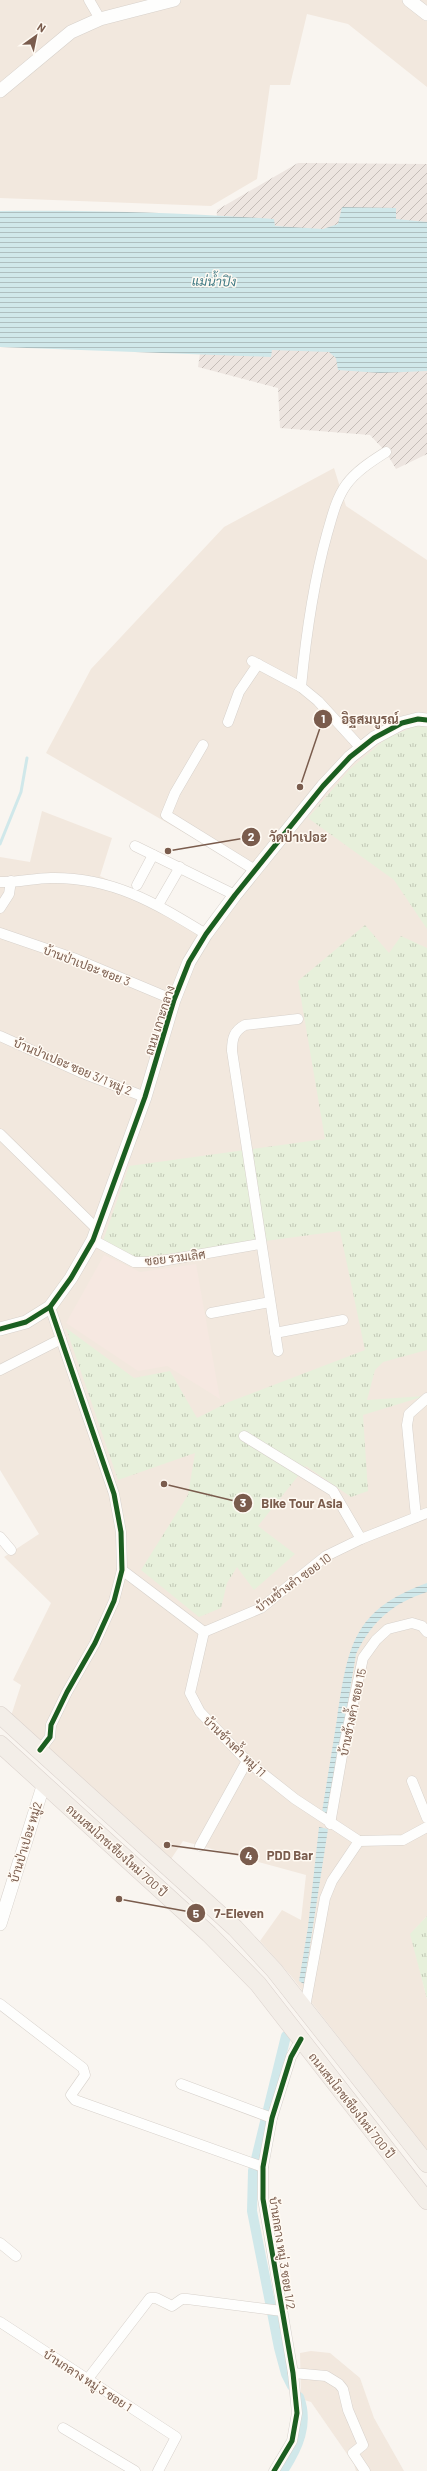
<svg xmlns="http://www.w3.org/2000/svg" width="427" height="2471" font-family="Barlow,Sarabun,sans-serif">
  <defs>
    <pattern id="industrial-furrows" width="10" height="10" patternUnits="userSpaceOnUse"><rect width="10" height="10" fill="#ede5e0"/><path d="M-1 1l2-2M0 10L10 0M9 11l2-2" fill="none" stroke="#c5bdb8"/></pattern>
    <pattern id="grass-tufts" width="24" height="20" patternUnits="userSpaceOnUse"><rect width="24" height="20" fill="#e7f0db"/><path d="M3 7l-1-3M5 7V3M7 7l1-3M15 17l-1-3M17 17v-4M19 17l1-3" fill="none" stroke="#c0c6b4"/></pattern>
    <pattern id="water-rules" width="6" height="5" patternUnits="userSpaceOnUse"><rect width="6" height="5" fill="#d0e8ea"/><path d="M0 2.5h6" fill="none" stroke="#aebfc0"/></pattern>
  </defs>
  <rect width="100%" height="100%" fill="#f9f5f0"/>
  <g fill="#f2e8de">
    <polygon points="0,0 427,0 427,87 348,24 307,14 290,85 270,85 257,179 211,206 0,198"/>
    <polygon points="334,468 346,506 427,560 427,1916 411,1934 427,1999 427,2151 291,1976 260,1941 282,1910 301,1920 306,1875 183,1841 171,1859 11,1716 21,1685 13,1680 51,1603 4,1557 39,1534 0,1470 0,857 30,862 42,811 112,838 100,876 205,927 249,870 46,753 91,669 224,527"/>
    <polygon points="311,2351 330,2353 360,2378 374,2418 404,2471 356,2471 354,2464 311,2402 301,2399 300,2353"/>
  </g>
  <polygon fill="#f6e8e1" points="104,1255 140,1272 196,1264 220,1399 167,1366 138,1371 66,1323"/>
  <polygon fill="url(#industrial-furrows)" points="298,163 427,164 427,454 396,469 386,452 370,435 280,428 278,388 198,367 215,252 217,210"/>
  <g fill="url(#grass-tufts)">
    <polygon points="418,725 427,728 427,929 394,880 308,818 350,769 387,738"/>
    <polygon points="365,925 389,953 401,936 427,948 427,1350 383,1362 375,1370 367,1400 425,1396 363,1415 368,1491 351,1497 306,1466 258,1526 295,1554 254,1590 237,1567 227,1583 221,1608 199,1617 141,1570 188,1495 195,1453 118,1480 66,1328 134,1378 170,1371 197,1418 229,1402 365,1350 340,1231 137,1258 103,1241 129,1166 325,1139 298,981"/>
    <polygon points="427,1916 427,1999 410,1934"/>
  </g>
  <g fill="url(#water-rules)">
    <path d="M342,207l54,1v11l31,3v149l-47,2 -42,-3 -2,-12 -7,-6 -57,-2 -1,7 -271,-10v-136c92,-1 182,2 274,8l1,7 48,3 15,-5z"/>
    <path d="M427,1583v9c-34,11 -55,29 -71,62l-27,163 -7,-5c5,-31 10,-62 15,-93 11,-72 15,-109 90,-136z"/>
    <polygon points="319,1827 328,1829 304,1984 299,1981 308,1927"/>
  </g>
  <g fill="none" stroke-linecap="round" stroke-linejoin="round">
    <polyline stroke="#d0e8ea" stroke-width="3" points="0,844 21,792 27,758"/>
    <g stroke="#d0e8ea" stroke-width="10">
      <polyline points="286,2036 253,2171 252,2211 279,2348 286,2374 292,2386"/>
      <path d="M283,2471c15,-23 26,-47 16,-74"/>
    </g>
    <g stroke="#d7d1cb" stroke-width="11">
      <g id="minor">
        <polyline points="89,0 100,19"/>
        <polyline points="252,661 301,687 318,701 361,748"/>
        <path d="M301,687c5,-52 12,-103 26,-153 5,-17 9,-35 19,-49 10,-14 26,-24 40,-33"/>
        <polyline points="228,722 239,692 258,664"/>
        <polyline points="203,745 175,793 166,815 255,870"/>
        <polyline points="135,846 235,895"/>
        <path d="M0,882c17,1 34,-4 51,-4 62,-1 104,25 155,56"/>
        <polyline points="137,885 153,855"/>
        <polyline points="158,905 180,867"/>
        <polyline points="0,908 9,894 11,881"/>
        <polyline points="0,933 76,959 174,1000"/>
        <polyline points="0,1036 80,1072 145,1097"/>
        <polyline points="0,1134 98,1230"/>
        <polyline points="93,1240 134,1262 156,1262 260,1244"/>
        <polyline points="211,1313 270,1302"/>
        <polyline points="275,1333 343,1320"/>
        <path d="M278,1351l-46,-300c0,-13 2,-20 13,-26l53,-6"/>
        <polyline points="0,1370 61,1339"/>
        <polyline points="244,1436 333,1491 361,1539"/>
        <polyline points="416,1517 407,1425 409,1414 427,1398"/>
        <polyline points="0,1537 11,1550"/>
        <polyline points="122,1570 204,1632"/>
        <polyline points="204,1632 190,1693 200,1712 247,1761 295,1799 359,1841"/>
        <polyline points="204,1632 261,1608 326,1556 361,1539 427,1513"/>
        <polyline points="40,1750 50,1737 51,1725 67,1692 95,1643 114,1601 122,1570 121,1532 114,1494 50,1307"/>
        <polyline points="412,1781 427,1818"/>
        <polyline points="330,1824 343,1750 363,1658 376,1640 388,1629 412,1623 422,1626 427,1632"/>
        <polyline points="359,1841 403,1840 427,1827"/>
        <polyline points="200,1846 247,1761"/>
        <polyline points="0,2004 83,2068 85,2075 71,2095 75,2100 263,2167"/>
        <polyline points="305,2007 325,1898 332,1881 359,1841"/>
        <polyline points="181,2084 272,2118"/>
        <polyline points="0,2243 16,2256"/>
        <polyline points="0,2322 176,2437 158,2471"/>
        <polyline points="293,2373 326,2376 339,2384 343,2389 348,2410 363,2445 353,2453 365,2471"/>
        <polyline points="87,2380 150,2298 156,2298 172,2306 182,2299 187,2299 282,2311"/>
        <polyline points="63,2428 135,2471"/>
        <polyline points="274,2471 292,2441 297,2413 293,2373 263,2199 263,2167 272,2118 291,2057 301,2039"/>
      </g>
    </g>
    <g stroke="#d7d1cb" stroke-width="14">
      <g id="tertiary">
        <polyline points="409,0 427,14"/>
        <polyline points="0,91 71,32 100,19 174,0"/>
        <polyline points="0,1329 26,1322 50,1307 71,1278 93,1240 145,1097 174,1000 189,962 206,934 235,895 323,786 350,757 374,738 402,723 418,719 427,720"/>
        <polyline points="0,1924 44,1783"/>
      </g>
    </g>
    <g stroke="#dad1cc" stroke-width="18">
      <g id="primary">
        <polyline points="0,1715 235,1928 274,1970 427,2164"/>
        <polyline points="0,1744 209,1934 258,1984 427,2201"/>
      </g>
    </g>
    <use href="#minor" stroke="#fefefd" stroke-width="10"/>
    <use href="#tertiary" stroke="#fefefd" stroke-width="13"/>
    <use href="#primary" stroke="#f3eee8" stroke-width="17"/>
    <g stroke="#fffaf3" stroke-width="8">
      <g id="cycleway">
        <polyline points="0,1329 26,1322 50,1307 71,1278 93,1240 145,1097 174,1000 189,962 206,934 235,895 323,786 350,757 374,738 402,723 418,719 427,720"/>
        <polyline points="40,1750 50,1737 51,1725 67,1692 95,1643 114,1601 122,1570 121,1532 114,1494 50,1307"/>
        <polyline points="274,2471 292,2441 297,2413 293,2373 263,2199 263,2167 272,2118 291,2057 301,2039"/>
      </g>
    </g>
    <use href="#cycleway" stroke="#1b5e20" stroke-width="5"/>
  </g>
  <g text-anchor="middle" dominant-baseline="central" stroke-width="3" stroke-linejoin="round" paint-order="stroke">
    <g font-size="12" fill="#7a5c4d" stroke="#fffaf3">
      <text transform="translate(87 965) rotate(21)">บ้านป่าเปอะ ซอย 3</text>
      <text transform="translate(159 1020) rotate(-72)">ถนน เกาะกลาง</text>
      <text transform="translate(73 1066) rotate(23)">บ้านป่าเปอะ ซอย 3/1 หมู่ 2</text>
      <text transform="translate(175 1257) rotate(-7)">ซอย รวมเลิศ</text>
      <text transform="translate(293 1582) rotate(-36)">บ้านช้างคำ ซอย 10</text>
      <text transform="translate(352 1712) rotate(-78)">บ้านช้างค้ำ ซอย 15</text>
      <text transform="translate(235 1746) rotate(44)">บ้านช้างค้ำ หมู่ 11</text>
      <text transform="translate(25 1842) rotate(-73)">บ้านป่าเปอะ หมู่2</text>
      <text transform="translate(117 1850) rotate(42)">ถนนสมโภชเชียงใหม่ 700 ปี</text>
      <text transform="translate(352 2105) rotate(52)">ถนนสมโภชเชียงใหม่ 700 ปี</text>
      <text transform="translate(283 2253) rotate(81)">บ้านกลาง หมู่ 3 ซอย 1/2</text>
      <text transform="translate(88 2380) rotate(33)">บ้านกลาง หมู่ 3 ซอย 1</text>
    </g>
    <g font-size="13" font-style="italic" fill="#437c86" stroke="#fffaf3">
      <text transform="translate(214 281) rotate(1)">แม่น้ำปิง</text>
    </g>
  </g>
  <path fill="none" stroke="#7a5c4d" stroke-width="1.5" d="M300 787L323 719M168 851L251 837M164 1484L243 1503M167 1845L249 1856M119 1899L196 1913"/>
  <g fill="#7a5c4d" stroke="#fffaf3" stroke-width="1.5">
    <circle cx="300" cy="787" r="4"/>
    <circle cx="168" cy="851" r="4"/>
    <circle cx="164" cy="1484" r="4"/>
    <circle cx="167" cy="1845" r="4"/>
    <circle cx="119" cy="1899" r="4"/>
    <circle cx="323" cy="719" r="10"/>
    <circle cx="251" cy="837" r="10"/>
    <circle cx="243" cy="1503" r="10"/>
    <circle cx="249" cy="1856" r="10"/>
    <circle cx="196" cy="1913" r="10"/>
  </g>
  <g font-size="12" text-anchor="middle" font-weight="bold" fill="#fff">
    <text x="323" y="723">1</text>
    <text x="251" y="841">2</text>
    <text x="243" y="1507">3</text>
    <text x="249" y="1860">4</text>
    <text x="196" y="1918">5</text>
  </g>
  <g font-size="13" text-anchor="middle" font-weight="bold" fill="#7a5c4d" stroke="#fffaf3" stroke-width="3" stroke-linejoin="round" paint-order="stroke">
    <text x="370" y="724">อิฐสมบูรณ์</text>
    <text x="298" y="842">วัดป่าเปอะ</text>
    <text x="302" y="1508">Bike Tour Asia</text>
    <text x="290" y="1860">PDD Bar</text>
    <text x="239" y="1918">7-Eleven</text>
  </g>
  <g transform="translate(36 36) rotate(33)" stroke="#fffaf3" stroke-width="3" paint-order="stroke">
  <path d="M0-3L7 15L0 10L-7 15Z" fill="#7a5c4d"/>
  <text y="-6" font-size="11" font-weight="bold" text-anchor="middle" fill="#7a5c4d">N</text>
  </g>
</svg>
